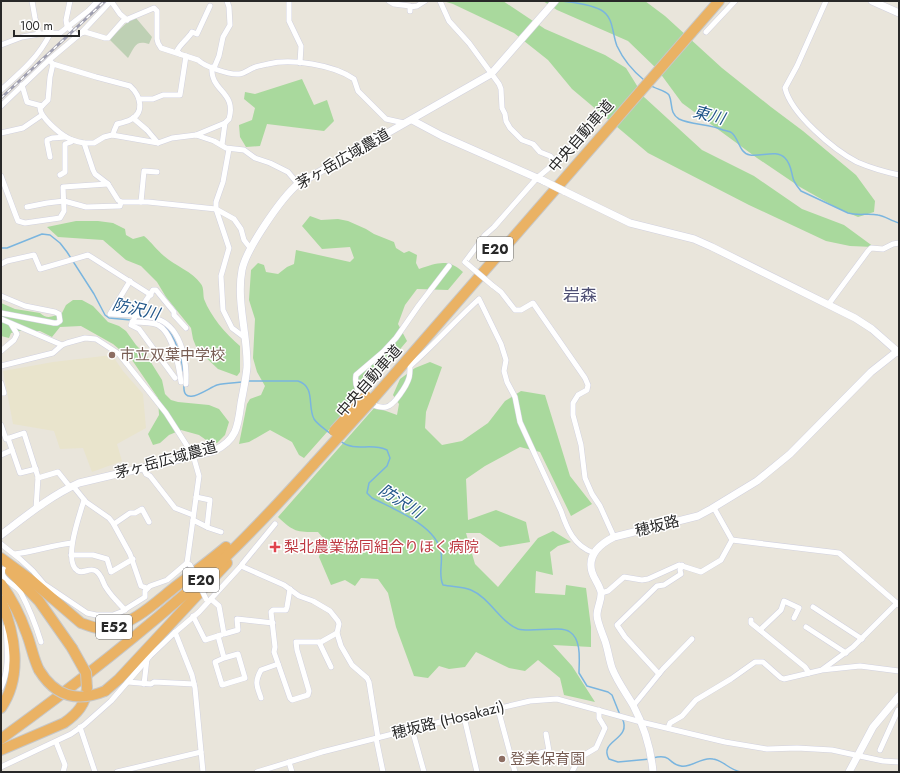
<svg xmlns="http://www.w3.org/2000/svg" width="900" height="773" font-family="Jost,'Noto Sans JP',sans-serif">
  <rect width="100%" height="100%" fill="#e9e5db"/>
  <polygon fill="#e9e4cc" points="112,355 123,371 143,394 146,428 117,444 122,461 92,472 83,448 60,449 54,431 13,424 3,371 53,362"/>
  <g fill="#a9d99d">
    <polygon points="443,1 503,1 545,29 605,55 626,68 644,97 702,150 754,176 802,209 844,225 874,247 850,246 826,241 749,205 648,153 572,89 548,60 514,33 453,4"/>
    <polygon points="543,1 645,1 665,16 722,68 771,107 803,131 856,175 875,201 874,212 858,217 837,208 800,187 757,158 682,103 657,69 628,41 557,10"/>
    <polygon points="302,79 314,105 327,100 334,121 324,131 267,124 260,146 246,147 240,137 239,125 252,120 255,108 244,99 245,92 255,94"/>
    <path d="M310,216l11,4 17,-1 10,2 18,8 8,5 20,8 2,6 8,5 5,-2 8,4 -1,8 3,6c18,-6 29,-11 44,3l-15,18 -31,-1 -12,16 -7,19 9,17 -17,20 -86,97 -5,-3 -7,-13 -22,-12 -21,12 -10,2 8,-40 3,-5 11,-4 4,-9 -8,-14 -4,-14 2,-39 -6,-19 2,-30 7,-7 6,2 2,7 12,2 9,-7 7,-3 2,-14 54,12 4,-4 -4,-11 -28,2 -20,-23z"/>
    <path d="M76,221h22l15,2 12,6 1,6 7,4 11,-3c8,7 13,14 20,20 11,10 28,15 37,28 3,4 2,10 3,15 7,18 21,34 36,47v26l-3,4 -19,-7 -21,-20 -4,-10 -2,-11 -25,-31 -9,-15 -16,-16 -15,-6 -23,-20 -45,-3 -11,-10z"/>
    <path d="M73,300h9l11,6 15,16 11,4 7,5 10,14 11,11 15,24 3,14 6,6 7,2 31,3 10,4 10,13 -4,13 -8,8 -8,-1 -10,-7 -18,-5 -12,5 -9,8 -7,2 -5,-11 11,-19 -1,-17 -26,-38 -19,-16 -32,-18 -21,1 -8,10 -12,-6h-20l-9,2 -2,5 -8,-2v-33l14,6 25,4c7,7 14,3 22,0l4,-8z"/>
    <path d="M430,362l12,5 -16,45 -1,16 17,17 20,-4 26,-18 17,-22 16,-10 24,4 25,81 22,28 -21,12 -31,-64 -20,-5 -35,19 -19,13 2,41 28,-10 30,12 4,20 -30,5 -20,-14h-14l9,31 23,23 40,-49 15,-7 18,11 -13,4 -8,6 3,23 -17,-4 -1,22 30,2 1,-10 20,3 5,39v20l-38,-2 19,21 23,36 -31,-7 -4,-17 -22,-18 -13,11 -16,-3 -33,-16 -11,15 -16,2 -10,-3 -11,12 -14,-2 -18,-49 -8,-34 -10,-14 -17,-1 -6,8 -10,-6 -14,5 -12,-28 5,-18 -6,-7c-22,0 -24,0 -40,-15l97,-110 22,8 2,-11 -6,-9 7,-16 15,-11z"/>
  </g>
  <path fill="#bed0b4" d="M136,18l16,19 -3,7c-14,-4 -14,3 -21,14l-19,-19 22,-20z"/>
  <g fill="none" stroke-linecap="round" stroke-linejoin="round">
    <g stroke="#7ab5df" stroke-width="1.5">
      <path d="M561,1c11,1 30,4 40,9 13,7 11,24 16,36 6,13 16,25 27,34"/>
      <path d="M650,85c5,4 15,5 19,10 4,8 0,18 10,24 12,6 31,5 44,11 3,1 7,1 9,3 7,6 7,20 18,22 11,2 27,-6 35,3 6,6 6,13 8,20 1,5 5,9 8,13l47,22c10,3 20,0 30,2 7,1 13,6 21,8"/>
      <polyline points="1,248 7,248 42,234 50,235 60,243 67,252 94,294 105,315 109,318 131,320"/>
      <path d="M165,327c10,9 17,31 18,44"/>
      <path d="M248,381h50c18,6 9,25 16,38 4,6 11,10 17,15"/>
      <path d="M184,385c-2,24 24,3 33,0 8,-2 17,-2 26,-3"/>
      <path d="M340,441c16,12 30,1 47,9l3,8 -3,8 -18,17 -2,10 5,5c21,11 64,27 69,54 2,11 -3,23 2,33 9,2 20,1 28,5 19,8 28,31 47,39 13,4 42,-4 52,3 12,8 9,29 9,41l8,13 21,6 4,3 8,20"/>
      <path d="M622,718c11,22 -24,22 -13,41l9,3 32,-3"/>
      <path d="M653,758c19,-5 16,7 28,8 11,2 21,-10 32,-7 10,1 16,11 28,13"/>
    </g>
    <g stroke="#d1d1df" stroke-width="6">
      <g id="street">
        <polyline points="32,1 35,18 39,34"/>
        <polyline points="70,1 66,20 67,26 77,36"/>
        <polyline points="111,1 120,14 127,20"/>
        <polyline points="289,1 289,21 301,46 300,63"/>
        <polyline points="389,1 394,4 410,6 410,11"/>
        <polyline points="440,1 449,21 469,43 499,84 501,89 502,108 505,114 506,121 510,128 522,140 533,144 540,152 550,156 556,163"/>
        <path d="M826,1l-29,65 -12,22c6,26 49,62 72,74 14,6 28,10 42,13"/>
        <polyline points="410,7 417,6 425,1"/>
        <polyline points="706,32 735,1"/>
        <polyline points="81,33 111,1"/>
        <polyline points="1,45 22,37 39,34 60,33 88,11 98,1"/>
        <path d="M180,54l-3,-3c3,-7 11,-12 15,-19l5,2 13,-28"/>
        <path d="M51,62l2,2 43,13 34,9c11,10 15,27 0,34 -4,2 -9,3 -13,4l-3,7 -1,4"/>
        <path d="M53,64l-3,13 -2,23 -8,8c0,9 20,26 28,30 5,3 11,4 16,5l9,27 2,4 13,10 10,16 3,2h27l68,7 18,10 7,10 3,11 7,9"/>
        <path d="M212,67c-2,25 25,24 17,52l-4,4 -3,22"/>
        <polyline points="214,68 219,56 223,37 230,25 229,7 227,1"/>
        <polyline points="22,85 27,102 42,106"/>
        <path d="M1,90c20,-18 37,-32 49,-56"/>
        <polyline points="139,99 153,99 163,95 180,95 186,56"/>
        <path d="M1,106l48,-46 32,-27 4,-1 20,6h3l15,-17 31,-13 3,3v28l1,4 3,5 37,12c7,7 32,15 41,14 5,0 9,-4 14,-6 4,-2 10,-3 15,-4 23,-6 66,1 86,15l4,12 28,28 18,4"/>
        <polyline points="133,118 147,130 158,143"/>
        <polyline points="1,133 23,128 42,115"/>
        <polyline points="196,135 225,123"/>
        <polyline points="84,143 94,143 104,137 112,135 158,143 172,138 196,135 214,141 226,148 244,150 255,158 270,163 288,172 298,184"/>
        <polyline points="229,149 223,182 216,202 216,209 229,248 221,276 223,310 232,328 244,337"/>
        <polyline points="50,157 47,142 47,140 52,138 66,137"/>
        <polyline points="60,175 65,172 65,144 71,142 72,140"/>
        <polyline points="1,176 16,216 18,221 25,223 60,218 64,211 63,187 108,184"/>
        <polyline points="141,202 144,171 157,172"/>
        <polyline points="27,207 47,203 64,201 86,207 120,206 121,202"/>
        <polyline points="465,262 485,235 494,227 537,178 563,156 585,131"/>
        <polyline points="1,264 7,261 34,255 40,269 88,255 151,295"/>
        <path d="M449,266l-30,39 -23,33 -13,14 -27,23c-3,16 13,34 30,32 8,-1 21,-22 23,-29 1,-3 1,-8 1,-12 24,-21 45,-45 69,-67l22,45 5,16 -2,11 3,11 8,15 5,25 41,89c6,18 13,35 33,42"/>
        <path d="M130,281l-20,33c16,1 35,0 50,6 22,10 27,42 26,64"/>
        <polyline points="492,285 501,292 515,310 521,310 533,303 585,378 588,385 587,390 578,395 573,403 573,415 581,445 585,478 592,494 600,506 614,537"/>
        <polyline points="1,296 25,306 55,312 59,314 60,321 57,323 54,323 1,313"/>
        <polyline points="828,305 868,251 871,248 883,249 893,244 899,243"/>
        <polyline points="1,319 62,345"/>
        <path d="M132,322c7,0 19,0 26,3 15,8 21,42 23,57"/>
        <polyline points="1,351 14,340 17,334 11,324"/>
        <polyline points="1,366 53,353 62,345 67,343 85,338 96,339 119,354 166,413 193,455 199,476 187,563 190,565"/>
        <polyline points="175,378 139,329 131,325 135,317 153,290 156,290 174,312 174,315 186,328"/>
        <polyline points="1,383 4,393 1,393"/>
        <polyline points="1,425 6,439 24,433 38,477 36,509"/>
        <polyline points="8,438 20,473 36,469"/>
        <polyline points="1,455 12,450"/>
        <polyline points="143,468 146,474 150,476 175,508 193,515"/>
        <polyline points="38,478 58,472 70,487"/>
        <polyline points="73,486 86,502 109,518 113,523 130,554 141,586 147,588"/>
        <polyline points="196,497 210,500 207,527"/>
        <path d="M84,500c-4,14 -22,62 -6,71 6,3 12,-4 18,0 7,5 6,12 11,18 5,8 12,14 18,21"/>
        <polyline points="193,520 209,528 221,532"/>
        <polyline points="114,524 130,513 135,513 142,509 149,522"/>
        <polyline points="732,540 839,553 899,605"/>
        <polyline points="1,544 20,559 33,571 44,584 87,613 96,615 113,615 121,612 145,597 145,591 150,586 167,580 187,563"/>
        <path d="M14,554c20,-2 38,-9 58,-11"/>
        <polyline points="71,555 93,555 107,559 111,572 133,559"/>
        <polyline points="241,566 284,585 299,596 313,601 330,611 338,621 339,624 337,633 341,646 352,665 367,678 369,682 378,738"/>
        <path d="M4,569l-2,4c3,10 14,11 19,20 8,15 15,33 20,49"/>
        <polyline points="290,589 287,607 286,610 273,610 271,612 275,647 274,652 290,698 292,700 308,695 309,691 297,650 296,642 321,642 337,633"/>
        <polyline points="601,593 608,591 624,577 642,580 648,579 679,565 701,572 721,560 732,540 714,508"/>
        <polyline points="211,599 219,606 224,634 238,630 237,619 273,623"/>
        <polyline points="813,607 862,639"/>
        <polyline points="193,616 205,640 221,635"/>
        <polyline points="751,620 751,623 805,667 809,673"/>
        <polyline points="806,627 846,653"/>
        <polyline points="760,630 781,610 784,601 799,608 794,618"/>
        <polyline points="175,632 192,675 195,688 203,772"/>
        <polyline points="218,636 224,658 238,654 245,678 222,685 215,662 224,658"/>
        <polyline points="319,642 331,667"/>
        <polyline points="823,669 853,647 897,603"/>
        <polyline points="659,674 625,637 617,625 657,586 664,585 681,574 680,570 682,565"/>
        <polyline points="128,682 151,684 154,682 194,684"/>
        <polyline points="144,684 147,659"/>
        <path d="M1,688c9,-18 6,-42 5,-62"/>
        <path d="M261,698c-4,-12 -7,-15 0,-28l17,-6"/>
        <polyline points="633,706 663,669 692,639"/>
        <polyline points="498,709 515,772"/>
        <polyline points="464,717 477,772"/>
        <polyline points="80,727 95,772"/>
        <polyline points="668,728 670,723 682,716 696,700 731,679 755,662 763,662 781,678 784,679 822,670 860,666 899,671"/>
        <polyline points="412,729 424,772"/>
        <polyline points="376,738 383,772"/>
        <polyline points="56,742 65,765 63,772"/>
        <polyline points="880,750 898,710"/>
        <polyline points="512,759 549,751 546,734"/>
        <polyline points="289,762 292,772"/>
        <polyline points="1,767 71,734 84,725 111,701 150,656 172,635 199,612 241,566 243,563 275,524"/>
        <polyline points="117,772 201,752"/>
        <polyline points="257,772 322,752 432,724 530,701 557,699 641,722 725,742 767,749 797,748 832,750 883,761 899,762"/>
        <polyline points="572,772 579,758 596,748 605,728 599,718 599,710"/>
      </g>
    </g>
    <g stroke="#d1d1df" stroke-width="8">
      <g id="secondary">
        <polyline points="872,1 899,13"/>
        <polyline points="412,120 442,136 544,181"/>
        <polyline points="564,191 630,223 694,239 712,247 855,318 872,329 898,352"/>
        <path d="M1,535c25,-19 49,-39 78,-52l135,-32c23,-11 24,-25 27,-48 2,-11 5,-24 6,-36 1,-31 -11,-66 -5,-97 4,-21 40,-73 56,-86l193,-110 64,-73"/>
        <path d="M653,772c-2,-23 -9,-46 -20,-67 -7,-12 -16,-24 -21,-37 -3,-9 -4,-18 -7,-27 -2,-6 -8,-19 -8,-26 0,-8 5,-15 4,-23 -2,-8 -7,-13 -9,-20 -5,-17 8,-28 22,-35l84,-21 13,-7 46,-28 33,-27 81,-82 24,-19 4,-2"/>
        <polyline points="849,772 873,727 899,696"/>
      </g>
    </g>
    <g stroke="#c7c7c7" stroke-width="12">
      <g id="highway">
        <polyline points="372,400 719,1"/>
        <path d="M1,558l30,22 50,43c9,3 17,7 27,5 24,-3 48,-26 67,-41 17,-13 34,-26 51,-40"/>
        <polyline points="10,571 39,601 72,648"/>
        <path d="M1,584c10,14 19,31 25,48 5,12 7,26 13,38"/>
        <path d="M1,600c14,34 22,76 0,108"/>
        <polyline points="105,691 119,679 227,563"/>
        <path d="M1,739c69,-50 137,-103 201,-160 40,-36 76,-75 112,-115"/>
        <path d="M1,750l63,-27c13,-9 22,-19 23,-35"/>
      </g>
    </g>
    <use href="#street" stroke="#fff" stroke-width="5"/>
    <use href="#secondary" stroke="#fff" stroke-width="7"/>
    <use href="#highway" stroke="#eab264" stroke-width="10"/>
    <g stroke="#9f9fb0" stroke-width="3">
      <polyline id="rail" points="1,98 105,1"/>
    </g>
    <use href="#rail" stroke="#fff" stroke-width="1.5" stroke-dasharray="4.5" stroke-linecap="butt"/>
    <g stroke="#d1d1df" stroke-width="6" stroke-linecap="butt">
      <g id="street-bridge">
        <polyline points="465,262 492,285"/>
        <polyline points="190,565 206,599"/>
      </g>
    </g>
    <g stroke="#d1d1df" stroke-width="8" stroke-linecap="butt">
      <polyline id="secondary-bridge" points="544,181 564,191"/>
    </g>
    <g stroke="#c7c7c7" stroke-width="12" stroke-linecap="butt">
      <g id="highway-bridge">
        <polyline points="334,431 366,396"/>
        <polyline points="314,464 372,400"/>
        <polyline points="72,648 86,673 87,688"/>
        <path d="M39,670c16,26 37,33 66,21"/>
      </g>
    </g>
    <use href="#street-bridge" stroke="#fff" stroke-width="5"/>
    <use href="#secondary-bridge" stroke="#fff" stroke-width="7"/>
    <use href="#highway-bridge" stroke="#eab264" stroke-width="10"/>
  </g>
  <g fill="#8d6e63" stroke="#fff" stroke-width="1.5">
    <circle cx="112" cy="355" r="4"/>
    <circle cx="502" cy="759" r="4"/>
  </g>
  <path fill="#e0444e" stroke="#fff" stroke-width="1.5" d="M273 541h4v4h4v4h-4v4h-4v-4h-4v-4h4z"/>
  <g text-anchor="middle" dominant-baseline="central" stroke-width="3" stroke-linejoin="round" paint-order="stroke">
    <g fill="#fff" stroke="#686868" stroke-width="1">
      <rect x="477" y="237" width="36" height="24" rx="3"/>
      <rect x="183" y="568" width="36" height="24" rx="3"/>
      <rect x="96" y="615" width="36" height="24" rx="3"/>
    </g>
    <g font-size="14" font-weight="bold" fill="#282828">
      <text x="495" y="249">E20</text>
      <text x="201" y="580">E20</text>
      <text x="114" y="627">E52</text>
    </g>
    <g font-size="15" fill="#282828" stroke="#fff">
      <text transform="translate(581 136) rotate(-49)">中央自動車道</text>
      <text transform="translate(343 159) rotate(-30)">茅ヶ岳広域農道</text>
      <text transform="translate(369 381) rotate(-49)">中央自動車道</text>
      <text transform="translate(166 460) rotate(-15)">茅ヶ岳広域農道</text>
      <text transform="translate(657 526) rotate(-14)">穂坂路</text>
      <text transform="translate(448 720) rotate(-14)">穂坂路 (Hosakazi)</text>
    </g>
    <g font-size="15" fill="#785e54" stroke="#fff" text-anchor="start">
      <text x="120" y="355">市立双葉中学校</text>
      <text x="510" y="759">登美保育園</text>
    </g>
    <g font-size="15" fill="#be3a42" stroke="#fff" text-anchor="start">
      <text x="284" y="547">梨北農業協同組合りほく病院</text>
    </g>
    <g font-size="16" font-style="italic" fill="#1d5387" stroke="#fff">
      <text transform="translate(709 115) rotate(15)">東川</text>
      <text transform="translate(136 309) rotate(13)">防沢川</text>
      <text transform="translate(401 501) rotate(32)">防沢川</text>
    </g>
    <g font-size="17" fill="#4e4f73" stroke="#fff">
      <text x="580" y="295">岩森</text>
    </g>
  </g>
  <rect width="900" height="773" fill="none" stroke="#282828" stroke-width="4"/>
  <path d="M14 30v6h65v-6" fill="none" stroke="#282828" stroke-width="2"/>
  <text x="20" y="30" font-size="12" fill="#282828" stroke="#ffffff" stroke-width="3" paint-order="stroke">100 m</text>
</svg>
